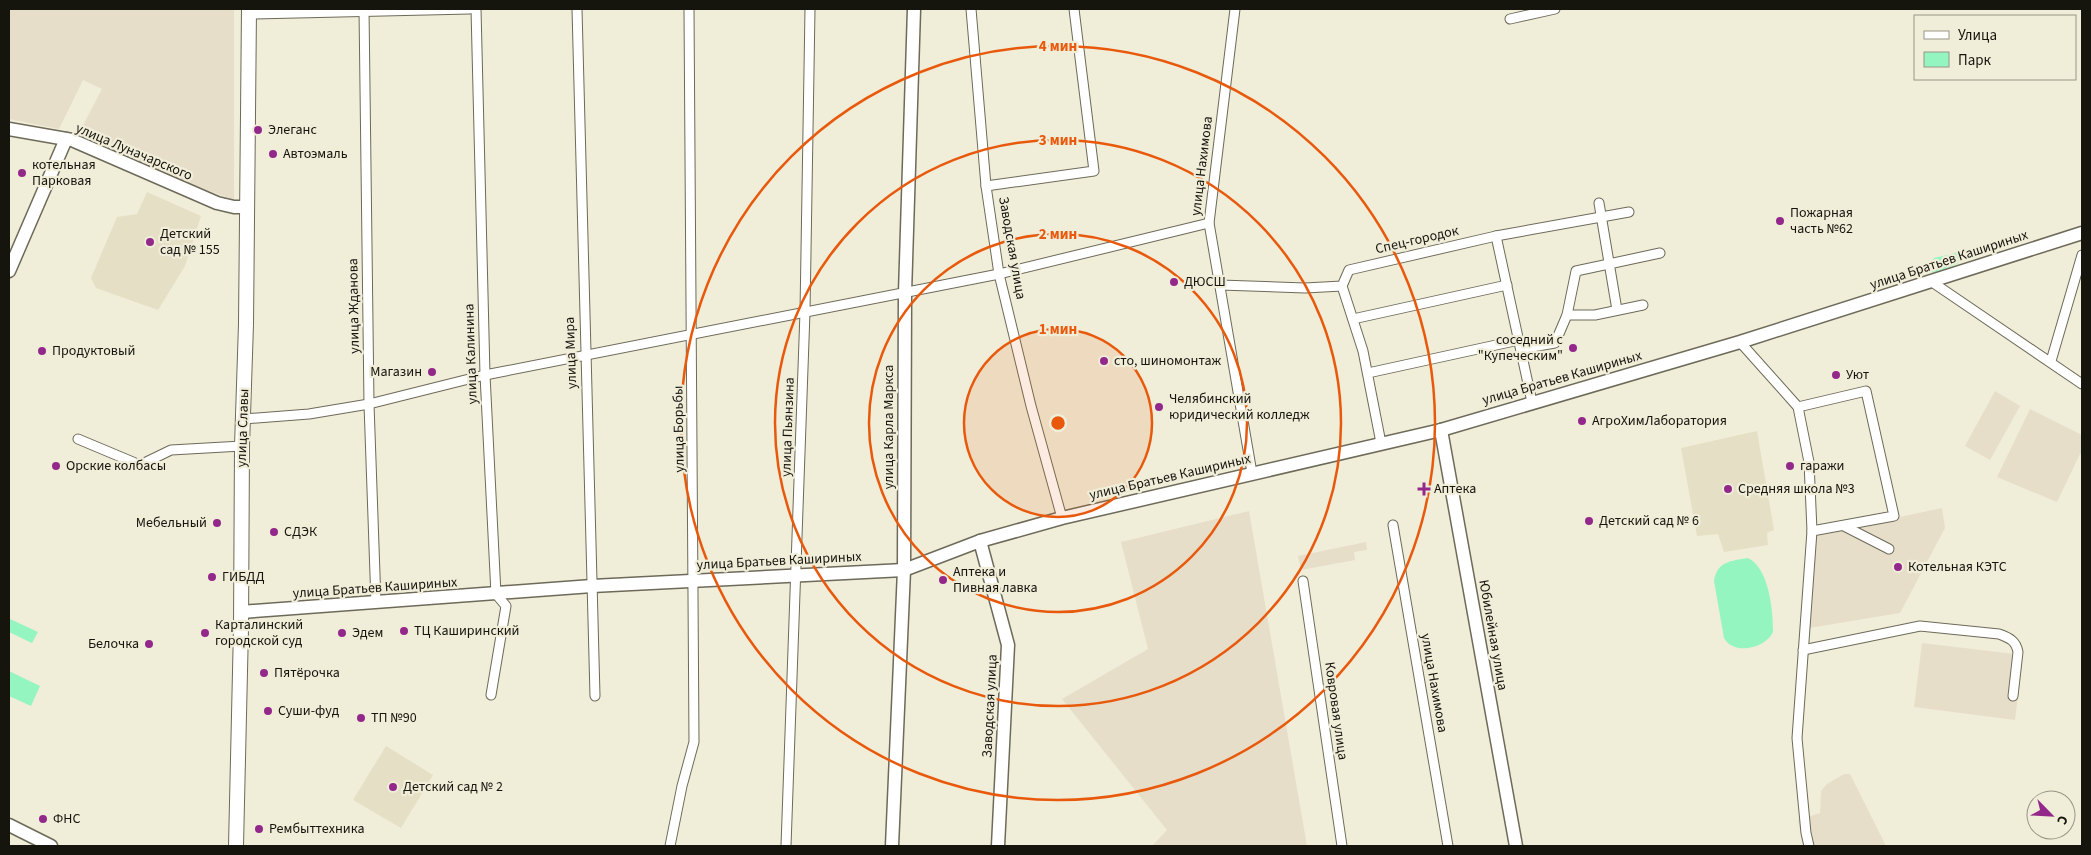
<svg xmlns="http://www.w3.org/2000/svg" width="2091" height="855" font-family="'Source Sans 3',sans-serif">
  <rect width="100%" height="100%" fill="#f0edd9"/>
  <g fill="#e5e0c5">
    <polygon points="147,192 201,216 185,266 158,310 96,288 91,278 117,217 137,214"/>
    <polygon points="1757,431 1774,530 1767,533 1768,545 1724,552 1718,534 1697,536 1681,448"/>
    <polygon points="386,746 433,775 401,828 353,800"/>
  </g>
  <g fill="#e7dec9">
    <polygon points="9,9 234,9 234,200 153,170 78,135 102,89 83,80 59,129 9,119"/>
    <polygon points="1995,391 2020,406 1990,460 1965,446"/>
    <polygon points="2030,409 2082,435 2082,455 2080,454 2057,502 1997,477"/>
    <polygon points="1942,508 1945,528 1900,613 1809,628 1815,535"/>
    <polygon points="1249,511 1307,846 1152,846 1167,830 1062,699 1148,649 1121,542"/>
    <polygon points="1366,542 1367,550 1354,552 1355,560 1301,570 1298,556"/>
    <polygon points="1922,643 2023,655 2015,720 1914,707"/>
    <polygon points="1844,774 1850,774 1886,846 1803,846 1798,820 1820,813 1821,791 1827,784"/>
  </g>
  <g fill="#95f5c1">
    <polygon points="1956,253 1960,258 1957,264 1935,273 1931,272 1929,264 1934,258"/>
    <path d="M1748,558c21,10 25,52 25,74 -7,16 -39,24 -49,6l-10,-57c3,-20 17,-20 34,-23z"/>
    <polygon points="10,619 38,632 32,643 9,632"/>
    <polygon points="9,671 40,686 31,706 9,696"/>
  </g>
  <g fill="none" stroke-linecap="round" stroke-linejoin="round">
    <g stroke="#6d6a59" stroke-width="11">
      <g id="street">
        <polyline points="364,9 369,404 376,603"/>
        <polyline points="476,9 485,375 496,594 506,606 491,695"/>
        <polyline points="577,9 595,696"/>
        <polyline points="971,9 986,186 999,274 1031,406 1062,518"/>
        <polyline points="1235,9 1209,223 1252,473"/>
        <polyline points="249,14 470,9"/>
        <polyline points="1510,19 1555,9"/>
        <polyline points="986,186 1094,171 1074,9"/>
        <polyline points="1599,203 1617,310"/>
        <polyline points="1496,236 1532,402"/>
        <polyline points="1932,282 2082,384"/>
        <polyline points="1220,285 1305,288 1342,286 1349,270 1496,236 1629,212"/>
        <polyline points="1342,286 1363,351 1381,443"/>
        <polyline points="1567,315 1595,315 1643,305"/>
        <polyline points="1353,319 1507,285"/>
        <polyline points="1740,342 1798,407 1809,462 1812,531 1797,738 1806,833 1809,846"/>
        <polyline points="1521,349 1555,343 1567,315 1576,271 1660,253"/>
        <polyline points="2051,361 2082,255"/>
        <polyline points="1368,373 1519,340"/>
        <polyline points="1798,407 1866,391 1894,516 1812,531"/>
        <polyline points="244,419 309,414 369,404 485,375 999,274 1209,223"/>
        <polyline points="78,439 140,465 171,450 242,446"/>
        <polyline points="1393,525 1448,846"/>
        <polyline points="1844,526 1889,549"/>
        <polyline points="1303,581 1342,846"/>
        <path d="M1803,650l117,-24 79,8c11,4 17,7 19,18l-5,44"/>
        <polyline points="670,846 682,786 694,742 689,9"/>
        <polyline points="786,846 805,312 810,9"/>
      </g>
    </g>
    <g stroke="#6d6a59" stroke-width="15">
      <g id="secondary">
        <polyline points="9,129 72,140 217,203 234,207 247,207"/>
        <polyline points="9,271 66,139"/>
        <polyline points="1441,430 1516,846"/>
        <polyline points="980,541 1008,645 998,846"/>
        <polyline points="241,612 592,586 904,570 980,541 1062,518 1441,430 1740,342 2082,233"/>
        <polyline points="9,825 51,846"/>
        <polyline points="892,846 904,570 905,293 914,9"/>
      </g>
    </g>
    <g stroke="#6d6a59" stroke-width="16">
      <polyline id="primary" points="236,846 241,628 242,446 246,324 249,9"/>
    </g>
    <use href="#street" stroke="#fff" stroke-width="9"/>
    <use href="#secondary" stroke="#fff" stroke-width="12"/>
    <use href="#primary" stroke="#fff" stroke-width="14"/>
  </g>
  <circle cx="1058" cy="423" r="94" fill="#e8590c" fill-opacity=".12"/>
  <g fill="none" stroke="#e8590c" stroke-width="2.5">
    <circle cx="1058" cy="423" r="94"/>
    <circle cx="1058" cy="423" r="189"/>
    <circle cx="1058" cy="423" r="283"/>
    <circle cx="1058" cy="423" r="377"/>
  </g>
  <g fill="#93288b" stroke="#f0edd9" stroke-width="2">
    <circle cx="258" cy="130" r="5"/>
    <circle cx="273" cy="154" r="5"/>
    <circle cx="22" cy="173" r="5"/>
    <circle cx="1780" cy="221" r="5"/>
    <circle cx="150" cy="242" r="5"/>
    <circle cx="1174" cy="282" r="5"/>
    <circle cx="1573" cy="348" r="5"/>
    <circle cx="42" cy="351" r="5"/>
    <circle cx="1104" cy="361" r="5"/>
    <circle cx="432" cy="372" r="5"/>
    <circle cx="1836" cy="375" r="5"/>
    <circle cx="1159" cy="407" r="5"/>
    <circle cx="1582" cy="421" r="5"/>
    <circle cx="56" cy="466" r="5"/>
    <circle cx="1790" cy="466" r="5"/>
    <path d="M1421.5 481.5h5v5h5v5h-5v5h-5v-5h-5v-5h5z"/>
    <circle cx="1728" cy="489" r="5"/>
    <circle cx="1589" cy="521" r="5"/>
    <circle cx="217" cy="523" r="5"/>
    <circle cx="274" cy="532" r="5"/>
    <circle cx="1898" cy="567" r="5"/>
    <circle cx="212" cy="577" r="5"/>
    <circle cx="943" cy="580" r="5"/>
    <circle cx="404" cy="631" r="5"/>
    <circle cx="205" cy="633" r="5"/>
    <circle cx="342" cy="633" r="5"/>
    <circle cx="149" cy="644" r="5"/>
    <circle cx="264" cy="673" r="5"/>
    <circle cx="268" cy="711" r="5"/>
    <circle cx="361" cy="718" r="5"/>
    <circle cx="393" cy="787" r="5"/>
    <circle cx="43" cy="819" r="5"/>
    <circle cx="259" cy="829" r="5"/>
  </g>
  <g text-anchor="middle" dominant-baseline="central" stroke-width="4.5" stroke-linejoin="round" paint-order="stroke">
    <g font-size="14" fill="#15140d" stroke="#f0edd9" text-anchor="start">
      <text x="268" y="130">Элеганс</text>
      <text x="283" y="154">Автоэмаль</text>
      <text x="32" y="165">котельная<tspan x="32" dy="16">Парковая</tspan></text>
      <text x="1790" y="213">Пожарная<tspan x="1790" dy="16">часть №62</tspan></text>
      <text x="160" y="234">Детский<tspan x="160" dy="16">сад № 155</tspan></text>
      <text x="1184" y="282">ДЮСШ</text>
      <text x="1563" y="340" text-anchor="end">соседний с<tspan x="1563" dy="16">"Купеческим"</tspan></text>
      <text x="52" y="351">Продуктовый</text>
      <text x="1114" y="361">сто, шиномонтаж</text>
      <text x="422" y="372" text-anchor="end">Магазин</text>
      <text x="1846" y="375">Уют</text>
      <text x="1169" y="399">Челябинский<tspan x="1169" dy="16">юридический колледж</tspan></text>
      <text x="1592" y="421">АгроХимЛаборатория</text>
      <text x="66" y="466">Орские колбасы</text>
      <text x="1800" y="466">гаражи</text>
      <text x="1434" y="489">Аптека</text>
      <text x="1738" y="489">Средняя школа №3</text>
      <text x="1599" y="521">Детский сад № 6</text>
      <text x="207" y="523" text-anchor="end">Мебельный</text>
      <text x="284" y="532">СДЭК</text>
      <text x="1908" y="567">Котельная КЭТС</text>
      <text x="953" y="572">Аптека и<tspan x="953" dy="16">Пивная лавка</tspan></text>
      <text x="222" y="577">ГИБДД</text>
      <text x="215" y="625">Карталинский<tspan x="215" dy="16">городской суд</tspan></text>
      <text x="414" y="631">ТЦ Каширинский</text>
      <text x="352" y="633">Эдем</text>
      <text x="139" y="644" text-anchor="end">Белочка</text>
      <text x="274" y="673">Пятёрочка</text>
      <text x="278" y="711">Суши-фуд</text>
      <text x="371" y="718">ТП №90</text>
      <text x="403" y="787">Детский сад № 2</text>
      <text x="53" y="819">ФНС</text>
      <text x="269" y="829">Рембыттехника</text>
    </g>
    <g font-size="14" fill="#15140d" stroke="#f0edd9">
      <text transform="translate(134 152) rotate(23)">улица Луначарского</text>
      <text transform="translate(1202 166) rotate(-83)">улица Нахимова</text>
      <text transform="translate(1417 240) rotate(-13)">Спец-городок</text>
      <text transform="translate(1012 248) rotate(80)">Заводская улица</text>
      <text transform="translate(1949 260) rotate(-18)">улица Братьев Кашириных</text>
      <text transform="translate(354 306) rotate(-91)">улица Жданова</text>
      <text transform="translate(571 353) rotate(-92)">улица Мира</text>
      <text transform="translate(471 354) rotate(-92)">улица Калинина</text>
      <text transform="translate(1562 378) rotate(-16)">улица Братьев Кашириных</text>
      <text transform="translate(788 427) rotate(-88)">улица Пьянзина</text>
      <text transform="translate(889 427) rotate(-90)">улица Карла Маркса</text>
      <text transform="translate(243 428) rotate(-88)">улица Славы</text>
      <text transform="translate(679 429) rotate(-91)">улица Борьбы</text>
      <text transform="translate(1170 477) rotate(-13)">улица Братьев Кашириных</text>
      <text transform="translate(779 561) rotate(-3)">улица Братьев Кашириных</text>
      <text transform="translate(375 588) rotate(-4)">улица Братьев Кашириных</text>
      <text transform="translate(1493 635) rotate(80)">Юбилейная улица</text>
      <text transform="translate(1434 683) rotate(80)">улица Нахимова</text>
      <text transform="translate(990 706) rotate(-87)">Заводская улица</text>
      <text transform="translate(1336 711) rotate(82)">Ковровая улица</text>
    </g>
  </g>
  <circle cx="1058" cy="423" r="8" fill="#e8590c" stroke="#f0edd9" stroke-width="2.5"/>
  <g font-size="15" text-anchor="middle" font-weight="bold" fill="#e8590c" stroke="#f0edd9" stroke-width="4.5" stroke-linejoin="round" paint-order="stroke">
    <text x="1058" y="51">4 мин</text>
    <text x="1058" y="145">3 мин</text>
    <text x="1058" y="239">2 мин</text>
    <text x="1058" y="334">1 мин</text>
  </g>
  <rect width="2091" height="855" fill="none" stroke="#15140d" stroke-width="20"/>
  <rect x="1914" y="15" width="162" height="65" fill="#f0edd9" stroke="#989687"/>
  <rect x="1924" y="31" width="25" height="8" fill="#ffffff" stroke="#989687"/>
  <text x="1958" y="40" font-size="15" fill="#15140d">Улица</text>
  <rect x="1924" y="52" width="25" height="15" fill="#95f5c1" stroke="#989687"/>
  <text x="1958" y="65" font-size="15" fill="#15140d">Парк</text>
  <g transform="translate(2051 815) rotate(114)"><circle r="24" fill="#f0edd9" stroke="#989687"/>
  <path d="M0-4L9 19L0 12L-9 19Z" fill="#93288b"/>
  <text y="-8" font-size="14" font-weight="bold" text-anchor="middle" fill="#15140d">С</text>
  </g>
</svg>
